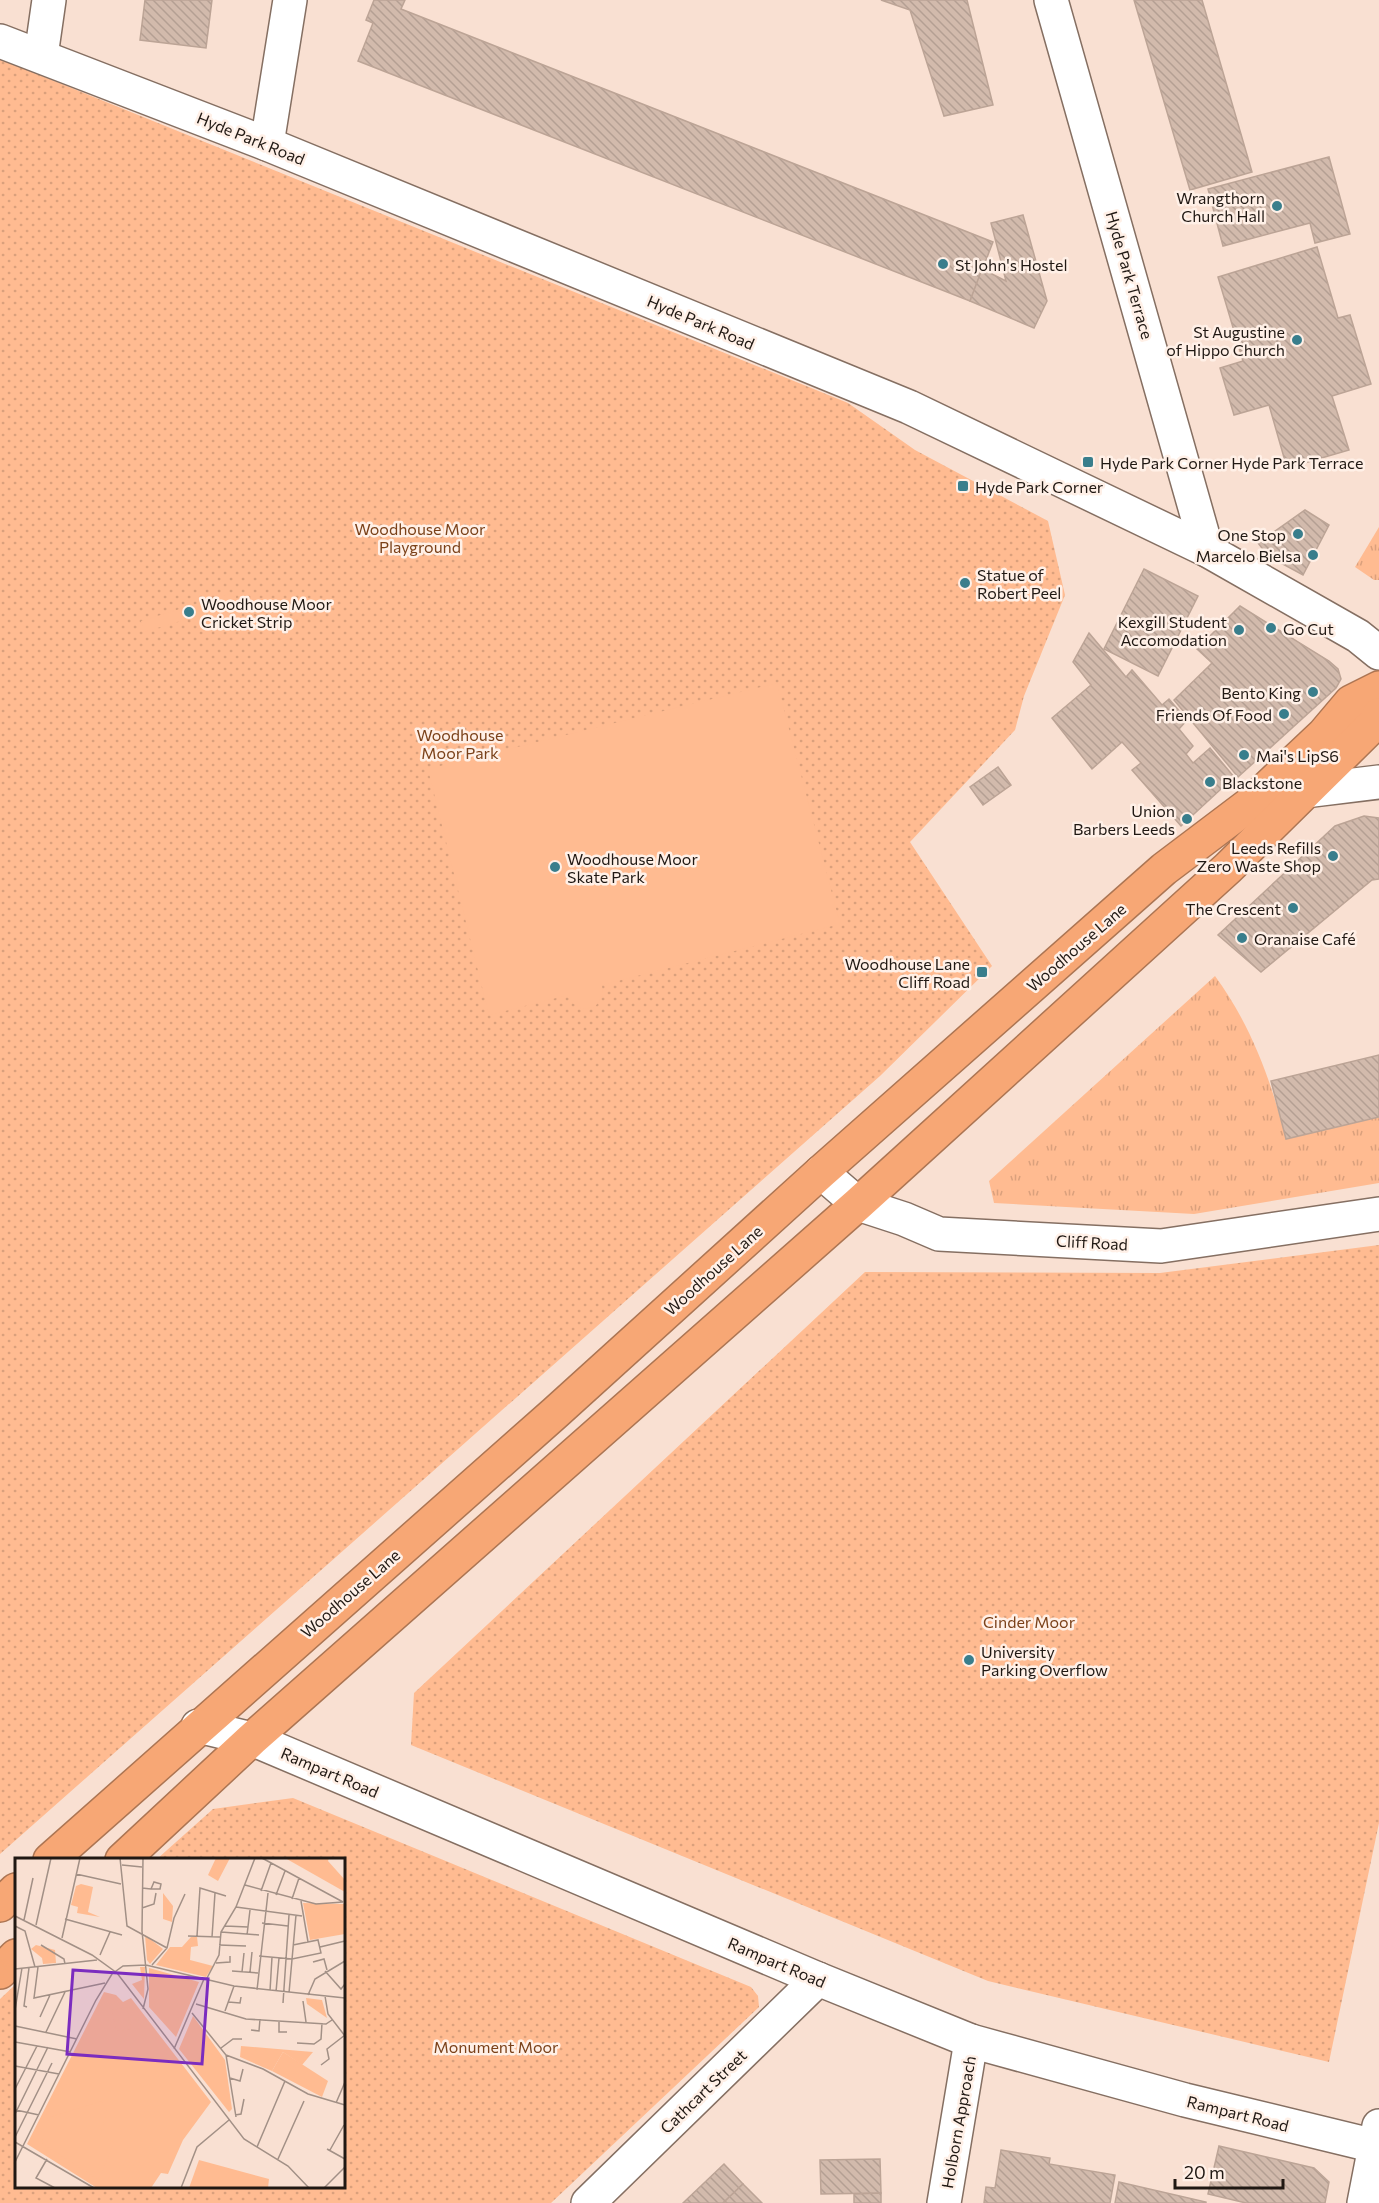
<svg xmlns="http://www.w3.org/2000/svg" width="1379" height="2203" font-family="Commissioner,sans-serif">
  <defs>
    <pattern id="grass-tufts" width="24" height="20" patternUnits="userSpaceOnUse" patternTransform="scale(1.5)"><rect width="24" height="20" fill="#ffbb91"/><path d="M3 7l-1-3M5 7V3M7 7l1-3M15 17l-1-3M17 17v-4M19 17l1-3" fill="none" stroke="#daa07c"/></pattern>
    <pattern id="park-dots" width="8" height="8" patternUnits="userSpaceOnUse" patternTransform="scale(1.5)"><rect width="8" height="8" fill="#ffbb91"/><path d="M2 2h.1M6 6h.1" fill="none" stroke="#daa07c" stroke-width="1.8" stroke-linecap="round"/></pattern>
    <pattern id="building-back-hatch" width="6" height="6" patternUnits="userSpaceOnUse" patternTransform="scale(1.5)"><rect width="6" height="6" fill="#d2baac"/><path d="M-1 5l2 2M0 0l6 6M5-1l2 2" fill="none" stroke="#b49f93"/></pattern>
  </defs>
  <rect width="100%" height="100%" fill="#f9e0d2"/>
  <g fill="url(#grass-tufts)">
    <polygon points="1379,527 1379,580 1374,580 1355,567"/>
    <path d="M1215,976c36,49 56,104 71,163l93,-22v66l-185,31 -200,-11 -5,-22z"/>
  </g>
  <g fill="url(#park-dots)">
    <polygon points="0,59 848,403 915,450 1048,521 1065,595 1024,696 1015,730 910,842 992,966 880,1076 0,1854"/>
    <polygon points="1379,1245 1379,1823 1329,2062 988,1981 411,1745 414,1693 865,1272 1160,1273"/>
    <polygon points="293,1798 751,1987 758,1996 759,2007 551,2203 0,2203 0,1999 16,1984 16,2186 344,2186 344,1860 157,1859 213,1809"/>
  </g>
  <g fill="#ffbb91">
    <polygon points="235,592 237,604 144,632 141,621"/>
    <polygon points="777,683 840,924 602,985 603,995 595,1007 582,1009 571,1002 568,995 489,1015 428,769"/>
  </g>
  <g fill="url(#building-back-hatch)" stroke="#bca496" stroke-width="1.5">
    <polygon points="145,0 212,0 206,48 140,40"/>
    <polygon points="374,0 405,0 401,9 993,242 970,301 358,61 373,23 366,20"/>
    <polygon points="881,0 967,0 993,105 944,116 910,10"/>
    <polygon points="1134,0 1202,0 1252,172 1190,190"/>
    <polygon points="1329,157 1350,234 1315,243 1310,223 1223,246 1208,189"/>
    <polygon points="1023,215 1047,301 1034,328 970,301 982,269 1006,281 991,223"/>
    <polygon points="1317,247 1338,318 1350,315 1371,384 1332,396 1349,450 1287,468 1269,405 1234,415 1220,368 1243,361 1218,277"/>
    <polygon points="1305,510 1329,525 1303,575 1268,556 1258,543"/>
    <polygon points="1144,569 1198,596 1158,676 1104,649"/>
    <polygon points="1240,606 1329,661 1338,669 1341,679 1336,688 1238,777 1174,700 1212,663 1197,649"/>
    <polygon points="1089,633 1126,677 1132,670 1162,705 1169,699 1187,720 1179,729 1193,746 1186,754 1193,763 1210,748 1234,777 1181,826 1132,770 1141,763 1122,742 1092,769 1052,718 1091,685 1073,662"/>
    <polygon points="998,767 1011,785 983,805 970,787"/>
    <polygon points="1364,816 1379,818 1379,879 1372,880 1261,972 1218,935 1335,826"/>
    <polygon points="1379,1055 1379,1117 1286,1139 1271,1081"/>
    <polygon points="1219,2146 1314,2168 1329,2182 1325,2203 1246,2203 1208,2194"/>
    <polygon points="1001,2150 1050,2158 1049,2164 1115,2175 1110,2203 984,2203 986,2187 995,2188"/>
    <polygon points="880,2159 881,2193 821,2194 820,2160"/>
    <polygon points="724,2164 743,2184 723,2203 683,2203"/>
    <polygon points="1119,2182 1206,2202 1206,2203 1115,2203"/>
    <polygon points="743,2184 762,2203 723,2203"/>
    <polygon points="881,2193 881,2203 854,2203 854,2194"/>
  </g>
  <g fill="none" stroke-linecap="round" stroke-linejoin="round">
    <g stroke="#856f62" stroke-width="36">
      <g id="minor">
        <polyline points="1051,0 1207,550"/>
        <polyline points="0,41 267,144 909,407 1207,550 1358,636 1379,653"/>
        <polyline points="41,56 49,0"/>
        <polyline points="267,144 290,0"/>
        <polyline points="1305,791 1379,782"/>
        <polyline points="821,1172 858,1204 904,1219 939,1234 1161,1246 1379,1214"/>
        <polyline points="198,1726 252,1739 818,1979 971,2041 1185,2100 1375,2146"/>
        <polyline points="588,2203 818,1979"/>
        <polyline points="944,2203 971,2041"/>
        <polyline points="1364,2203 1379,2126"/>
      </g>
    </g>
    <g stroke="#ac7553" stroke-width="36">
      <g id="highway">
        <polyline points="50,1860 555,1413 821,1172 1164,869 1250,804 1324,734 1351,702 1379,688"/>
        <polyline points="122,1860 252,1739 858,1204 1228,868 1375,723 1379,715"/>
        <polyline points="0,1905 16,1890"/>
        <polyline points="0,1972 16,1956"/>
      </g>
    </g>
    <use href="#minor" stroke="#fff" stroke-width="33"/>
    <use href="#highway" stroke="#f7a775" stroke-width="33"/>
  </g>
  <g fill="#397e8c" stroke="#fff0e7" stroke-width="2">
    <circle cx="1277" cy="206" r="6"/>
    <circle cx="943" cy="264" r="6"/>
    <circle cx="1297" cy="340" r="6"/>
    <rect x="1082" y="456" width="12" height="12" rx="3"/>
    <rect x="957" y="480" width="12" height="12" rx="3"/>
    <circle cx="1298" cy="534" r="6"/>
    <circle cx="1313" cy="555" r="6"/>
    <circle cx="965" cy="583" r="6"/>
    <circle cx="189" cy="612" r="6"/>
    <circle cx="1271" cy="628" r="6"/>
    <circle cx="1239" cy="630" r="6"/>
    <circle cx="1313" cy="692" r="6"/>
    <circle cx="1284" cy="714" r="6"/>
    <circle cx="1244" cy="755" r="6"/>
    <circle cx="1210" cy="782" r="6"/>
    <circle cx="1187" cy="819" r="6"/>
    <circle cx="1333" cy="856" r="6"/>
    <circle cx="555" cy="867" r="6"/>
    <circle cx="1293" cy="908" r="6"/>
    <circle cx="1242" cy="938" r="6"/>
    <rect x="976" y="966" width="12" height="12" rx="3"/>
    <circle cx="969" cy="1660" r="6"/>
  </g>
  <g text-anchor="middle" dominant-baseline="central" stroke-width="5" stroke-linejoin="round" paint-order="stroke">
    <g font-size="16" fill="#201813" stroke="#fff0e7">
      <text transform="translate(251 138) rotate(22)">Hyde Park Road</text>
      <text transform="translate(1130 275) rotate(74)">Hyde Park Terrace</text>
      <text transform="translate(701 322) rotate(23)">Hyde Park Road</text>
      <text transform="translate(1076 947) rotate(-41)">Woodhouse Lane</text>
      <text transform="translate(1092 1242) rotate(3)">Cliff Road</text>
      <text transform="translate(713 1270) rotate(-42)">Woodhouse Lane</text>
      <text transform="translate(350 1593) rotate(-41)">Woodhouse Lane</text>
      <text transform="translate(330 1772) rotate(23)">Rampart Road</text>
      <text transform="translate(777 1962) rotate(23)">Rampart Road</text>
      <text transform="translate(703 2091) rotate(-44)">Cathcart Street</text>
      <text transform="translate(1238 2113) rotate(14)">Rampart Road</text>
      <text transform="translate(958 2122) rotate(-80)">Holborn Approach</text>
    </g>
    <g font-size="16" fill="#201813" stroke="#fff0e7" text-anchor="end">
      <text x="1265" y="197">Wrangthorn<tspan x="1265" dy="18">Church Hall</tspan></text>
      <text x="955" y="264" text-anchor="start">St John's Hostel</text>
      <text x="1285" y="331">St Augustine<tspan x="1285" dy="18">of Hippo Church</tspan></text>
      <text x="1100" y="462" text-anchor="start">Hyde Park Corner Hyde Park Terrace</text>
      <text x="975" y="486" text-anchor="start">Hyde Park Corner</text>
      <text x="1286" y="534">One Stop</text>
      <text x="1301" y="555">Marcelo Bielsa</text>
      <text x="977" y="574" text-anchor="start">Statue of<tspan x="977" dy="18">Robert Peel</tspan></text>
      <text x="201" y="603" text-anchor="start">Woodhouse Moor<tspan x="201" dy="18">Cricket Strip</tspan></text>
      <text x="1227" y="621">Kexgill Student<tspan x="1227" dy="18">Accomodation</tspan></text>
      <text x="1283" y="628" text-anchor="start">Go Cut</text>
      <text x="1301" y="692">Bento King</text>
      <text x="1272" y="714">Friends Of Food</text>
      <text x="1256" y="755" text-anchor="start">Mai's LipS6</text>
      <text x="1222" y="782" text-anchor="start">Blackstone</text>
      <text x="1175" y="810">Union<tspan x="1175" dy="18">Barbers Leeds</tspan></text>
      <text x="1321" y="847">Leeds Refills<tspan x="1321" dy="18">Zero Waste Shop</tspan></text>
      <text x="567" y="858" text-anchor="start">Woodhouse Moor<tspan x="567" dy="18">Skate Park</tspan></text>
      <text x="1281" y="908">The Crescent</text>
      <text x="1254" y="938" text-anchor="start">Oranaise Café</text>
      <text x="970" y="963">Woodhouse Lane<tspan x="970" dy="18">Cliff Road</tspan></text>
      <text x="981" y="1651" text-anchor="start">University<tspan x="981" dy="18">Parking Overflow</tspan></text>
    </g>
    <g font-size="16" fill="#7b4119" stroke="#fff0e7">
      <text x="420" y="528">Woodhouse Moor<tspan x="420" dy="18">Playground</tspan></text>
      <text x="460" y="734">Woodhouse<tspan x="460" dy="18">Moor Park</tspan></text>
      <text x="1029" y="1621">Cinder Moor</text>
      <text x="496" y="2046">Monument Moor</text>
    </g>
  </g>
  <g transform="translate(15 1858)">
    <rect width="330" height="330" fill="#f9e0d2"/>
    <path d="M125,109h5l-1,32 -12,-15 10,-4zM291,140l16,2 5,18 -20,-14z" fill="#ffbb91"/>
    <path d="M270,0h44l-1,3 17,19v12zM66,26l12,3 -5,25 12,5 -23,-4 1,-6 -7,-2 5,-19zM268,194l45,29 -6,16 -50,-26z" fill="#ffbb91"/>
    <path d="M288,45l41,1 1,30 -35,6zM130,77l18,14 -13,15 -3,-4zM176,79h6l1,9 -7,1 -1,13 23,6 -7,11 -50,-12 14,-18h12zM21,87l19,5 1,13 -13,1 -1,-6 -11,-9zM134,110l50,14 -23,55 -27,-30zM89,134l12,3 7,7 8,-4 80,104 -28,38 -15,34 -7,-1 -10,15h-54l-70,-44zM178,158l32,44 7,49 -3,3 -50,-63zM226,188l72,6 -11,13 -19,-13 -11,19 -32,-14zM184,302l70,19 -1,9h-79z" fill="#ffbb91"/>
    <path d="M201,0h14l-12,23 -10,-6zM148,35l10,13 -1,16 -9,-3zM112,149l4,22 -15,2 -4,-21zM87,243l5,11 -7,23 14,7 -15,38 -56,-36 -1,-5 8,-22z" fill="#ffbb91"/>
    <path fill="none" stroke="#a29086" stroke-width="1.5" d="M105,0l7,68 40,22M128,0l-1,73 6,58 -5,20M247,0l81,44M107,7l20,2M61,16l45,10M230,27l71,19 27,-2M127,30l9,1h9l1,-5 -7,-2 -3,7M246,33l10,-28M261,37l9,-24M277,41l7,-21M286,43l7,41M221,49l66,9M127,50l12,-4 2,-11M0,58l77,39 25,18 127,166 44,27 21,22M50,61l57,16M9,62l9,-42M247,65l26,3M21,67l15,-67M0,68l10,5 10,36M210,68l23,1M206,74l38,3M232,77l3,-25M173,78l32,1M182,78l3,-48 26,8M197,79l3,-44M47,80l18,-80M26,87l23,14 1,5M204,87l27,1M305,89l25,-6M85,97l10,-23M244,98l33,3 29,-6 -3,-13 -25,5M298,104l11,-3 3,11M201,105l14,-1v-6M137,107l15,-17 7,-30 11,-24M23,109l-4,31 71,-15M0,111l82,-9M217,113l26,2M310,113l16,18 4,-5M227,114l2,-19M235,114l2,-20M191,122l13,-25 2,-23 15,-25 19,-49M242,132l11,-97M255,133l2,-34M261,134l3,-34M274,135l7,-78M293,137l7,-16 30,-18M310,138l3,18 17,22M288,143l3,21M213,144l12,1 1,-6M268,145l6,-88M181,146l50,15 80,5 6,-4M12,149l-3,-1 5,-38M0,152l7,-42M210,153l9,-25M177,155l34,42 10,62M25,159l10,-22M264,163v11h8M0,168l62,13M236,172l8,1 1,-12M31,174l19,-40M0,184l56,10M282,185l17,1 7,-5 1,-16M206,190l12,-9h9M159,191l30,-70M211,197l37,14 45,25 37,11M306,207l8,-6 -2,-10 18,-14M0,208l44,8M215,220l10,3 3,-12M0,231l22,-43M321,245l9,-21M1,252l23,5M0,256l33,-67M220,257l6,-1 3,-15M0,279l37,-74M0,284l79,46M242,289l28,-66M312,291l18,10M315,292l14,-25M32,301l-11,19 19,10M263,301l26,-58M0,304l81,-162 16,-26 11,-8 23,-1 88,21 111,12M166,330l16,-41 32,-27M309,330l21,-21"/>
    <path fill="#7b2cbf" fill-opacity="0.15" stroke="#7b2cbf" stroke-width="3" d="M58,112l135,9 -6,85 -135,-10z"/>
    <rect width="330" height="330" fill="none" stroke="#201813" stroke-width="3"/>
  </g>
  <path d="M1175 2179v9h108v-9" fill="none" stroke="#201813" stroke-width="3"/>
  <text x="1184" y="2179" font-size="18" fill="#201813" stroke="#fff0e7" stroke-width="4.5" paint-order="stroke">20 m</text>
</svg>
